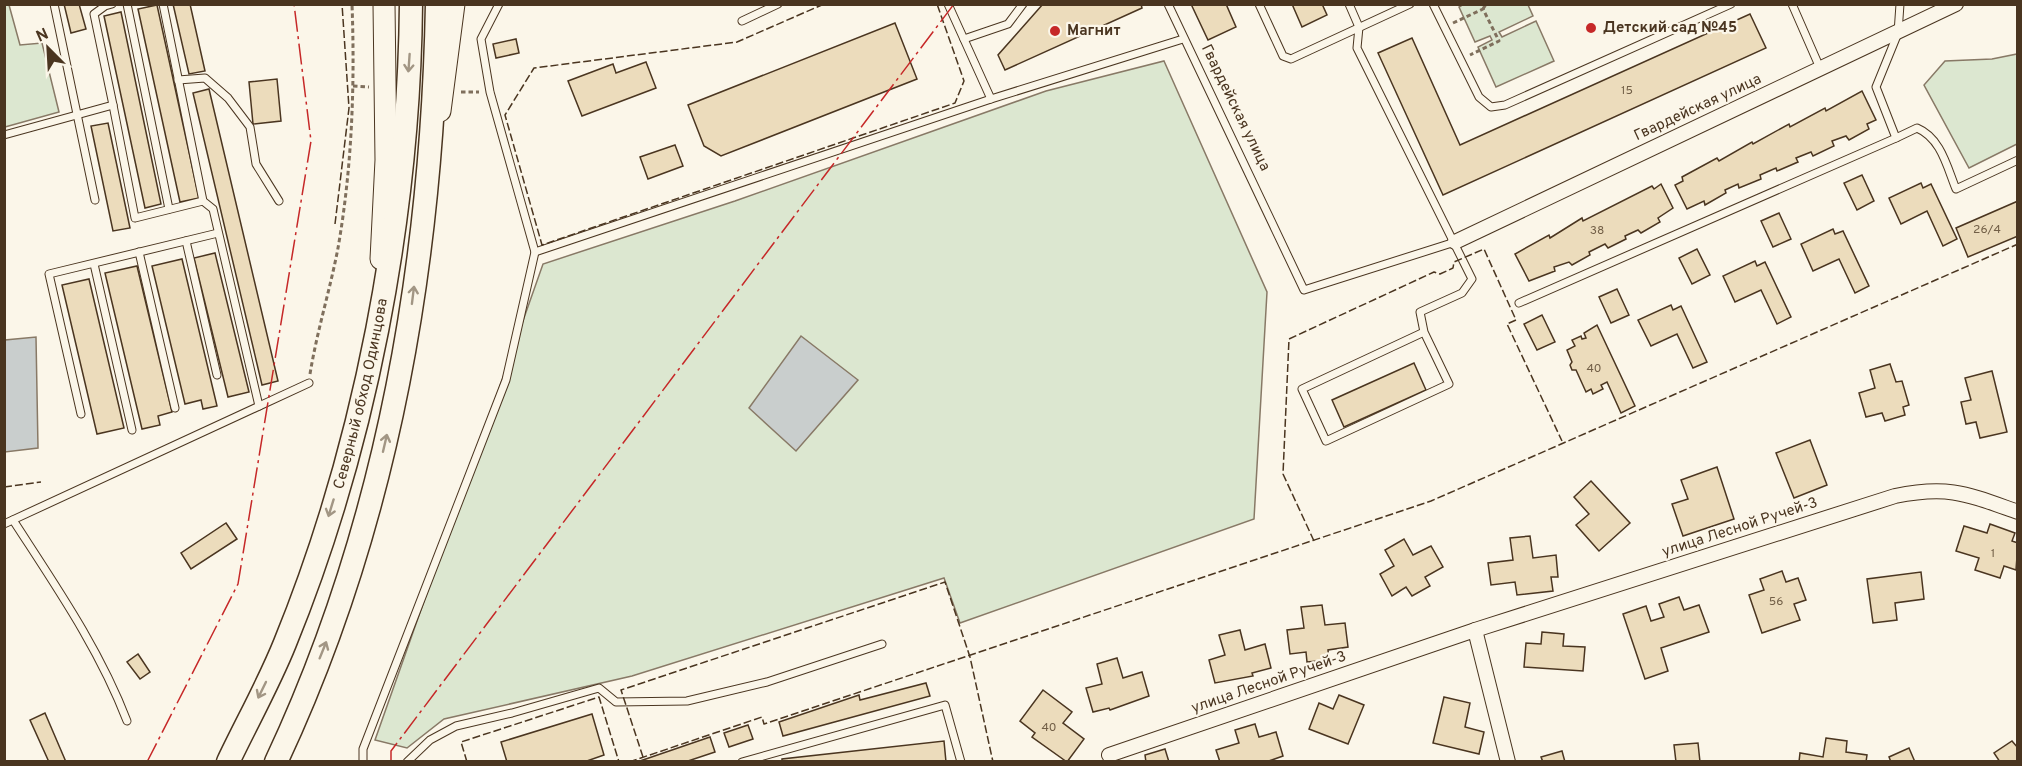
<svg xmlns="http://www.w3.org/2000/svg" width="2022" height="766" font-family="Overpass,sans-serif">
  <rect width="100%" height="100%" fill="#fbf6e9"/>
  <g fill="#dce7d0" stroke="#887966" stroke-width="1.5">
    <polygon points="1464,4 1528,5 1533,16 1499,32 1502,37 1536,21 1554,61 1496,87 1478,47 1492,40 1490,36 1475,42 1459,7"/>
    <polygon points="9,5 20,45 42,43 59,112 5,127 4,5"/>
    <polygon points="2017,54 2017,144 1969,168 1924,85 1945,61 1992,59"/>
    <polygon points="1164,61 1267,292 1254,519 960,623 944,578 632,676 444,719 407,748 375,740 543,264 735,201 1046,91"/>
  </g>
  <g fill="#c9cecd" stroke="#887966" stroke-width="1.5">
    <polygon points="801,336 858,380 796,451 749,408"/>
    <polygon points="36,337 38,448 5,452 5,340"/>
  </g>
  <g fill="#ecdcbc" stroke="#4a3520" stroke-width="1.5">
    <polygon points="64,4 79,4 86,29 71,33"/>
    <polygon points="173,4 190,4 205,71 189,74"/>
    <polygon points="1043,4 1141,4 1142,8 1005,70 998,55"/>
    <polygon points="1191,4 1226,4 1236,27 1208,40"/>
    <polygon points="1292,4 1322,4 1327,15 1302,27"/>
    <polygon points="157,5 199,198 180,202 138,9"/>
    <polygon points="121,12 161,204 145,208 104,16"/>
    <polygon points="1750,14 1766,48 1443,195 1378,53 1412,38 1460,145"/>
    <polygon points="895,23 917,79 721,156 704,146 688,105"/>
    <polygon points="516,39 519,53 496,58 493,44"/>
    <polygon points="646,62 656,88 582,116 568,81 613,64 616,73"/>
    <polygon points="277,79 281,121 253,124 249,82"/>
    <polygon points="209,89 278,381 262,385 193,93"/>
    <polygon points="1862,91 1876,120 1867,124 1869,129 1849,140 1846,136 1832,141 1834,146 1813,156 1811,152 1796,158 1798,162 1777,171 1776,168 1760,175 1761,179 1739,188 1738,184 1725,190 1726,193 1705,205 1704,201 1687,209 1675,185 1683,181 1682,177 1717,158 1719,161 1752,142 1753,144 1789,124 1790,127 1825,108 1826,111"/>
    <polygon points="108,123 130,228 113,231 91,126"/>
    <polygon points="675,145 683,166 648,179 640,157"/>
    <polygon points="1862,175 1874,201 1857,210 1844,183"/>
    <polygon points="1921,183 1923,188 1931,184 1957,239 1943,246 1927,211 1901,224 1889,198"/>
    <polygon points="1661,184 1673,208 1658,218 1660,222 1641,233 1638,230 1625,236 1626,239 1608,248 1605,244 1589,252 1590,255 1572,265 1569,262 1554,267 1555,271 1529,281 1515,254 1549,235 1550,238 1582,218 1583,221 1652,186 1654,189"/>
    <polygon points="2018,201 2018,236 1968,257 1956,228"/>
    <polygon points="1779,213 1791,239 1773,247 1761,221"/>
    <polygon points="1833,229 1835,234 1843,231 1869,286 1855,293 1839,259 1813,271 1801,244"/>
    <polygon points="1697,249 1710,275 1692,284 1679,258"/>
    <polygon points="215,253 249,392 228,397 194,258"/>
    <polygon points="182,259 217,406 203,409 201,400 185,404 152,266"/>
    <polygon points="1755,261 1757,266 1765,262 1791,317 1777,324 1761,290 1735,302 1723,276"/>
    <polygon points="137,266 172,412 158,416 160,425 142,429 105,273"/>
    <polygon points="89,279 124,428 97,434 62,285"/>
    <polygon points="1617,289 1629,315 1611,323 1599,297"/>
    <polygon points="1671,305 1673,310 1681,306 1707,362 1693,368 1677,334 1651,346 1638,320"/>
    <polygon points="1542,315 1555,342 1537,350 1524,324"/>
    <polygon points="1597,325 1635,406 1621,413 1607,382 1601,385 1603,389 1593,394 1591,389 1586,392 1576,370 1572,370 1570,365 1572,362 1567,350 1575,346 1572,340 1581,336 1582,339 1586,338 1584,333"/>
    <polygon points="1414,363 1426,390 1344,427 1332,400"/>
    <polygon points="1890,364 1896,382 1902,381 1909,405 1903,407 1905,415 1885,421 1882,413 1866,417 1859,393 1875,388 1870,370"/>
    <polygon points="1992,371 2007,432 1980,438 1976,422 1966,424 1961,402 1971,400 1965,378"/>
    <polygon points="1810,440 1827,485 1794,498 1776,453"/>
    <polygon points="1717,467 1734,519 1683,536 1672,504 1688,499 1681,480"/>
    <polygon points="1591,481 1630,523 1599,551 1576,525 1589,514 1574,497"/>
    <polygon points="226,523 237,539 191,569 181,553"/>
    <polygon points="1990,524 2015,533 2012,541 2018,543 2016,570 2004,566 2000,578 1975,570 1979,558 1956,551 1964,526 1987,533"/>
    <polygon points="1530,536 1533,558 1556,555 1558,577 1551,577 1553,591 1517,595 1515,582 1491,585 1488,563 1513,560 1510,538"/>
    <polygon points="1404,539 1413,555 1431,546 1443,567 1425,577 1430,586 1412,596 1406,587 1392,596 1380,574 1394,566 1385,550"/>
    <polygon points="1782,571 1786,582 1798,578 1806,600 1794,604 1800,620 1762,633 1749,595 1764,590 1760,579"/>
    <polygon points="1921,572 1924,599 1895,603 1897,620 1873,623 1867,579"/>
    <polygon points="1679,597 1684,610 1699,605 1709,632 1661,648 1668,671 1645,679 1623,614 1646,606 1651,621 1664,617 1659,604"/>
    <polygon points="1322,605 1325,625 1345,623 1348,647 1328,650 1329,660 1307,662 1306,652 1290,654 1287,630 1304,628 1301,607"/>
    <polygon points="1240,630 1245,650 1265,644 1271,668 1252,673 1253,676 1215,683 1209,660 1225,655 1219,635"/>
    <polygon points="1542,632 1564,634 1563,646 1585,647 1583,671 1524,667 1526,643 1541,644"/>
    <polygon points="138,654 150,672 140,679 127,662"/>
    <polygon points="1117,658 1123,678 1142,672 1149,696 1110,710 1109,708 1093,712 1086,688 1102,684 1097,664"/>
    <polygon points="926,683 930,696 783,736 779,722 859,695 860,700"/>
    <polygon points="1043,690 1072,712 1063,723 1084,739 1067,762 1032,737 1035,733 1020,721"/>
    <polygon points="1339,695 1364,705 1348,744 1309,729 1319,703 1333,709"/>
    <polygon points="1444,697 1470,703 1465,727 1484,732 1479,754 1433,743"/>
    <polygon points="45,713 66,762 49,762 30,720"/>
    <polygon points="592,714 604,755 584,762 507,762 501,742"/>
    <polygon points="1255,724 1259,737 1276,732 1283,756 1266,762 1220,762 1216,750 1239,743 1235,730"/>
    <polygon points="748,725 753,739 729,747 724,733"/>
    <polygon points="710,737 715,752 685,762 637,762"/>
    <polygon points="1826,738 1847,741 1846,752 1867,755 1866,762 1799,762 1800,753 1823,757"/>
    <polygon points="944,741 946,762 782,762 782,759"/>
    <polygon points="2012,741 2018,748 2018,762 2000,762 1994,753"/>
    <polygon points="1698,743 1700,762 1676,762 1674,745"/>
    <polygon points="1909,748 1915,762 1891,762 1889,757"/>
    <polygon points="1165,749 1169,762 1146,762 1145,755"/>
    <polygon points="1562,751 1565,762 1543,762 1541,757"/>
  </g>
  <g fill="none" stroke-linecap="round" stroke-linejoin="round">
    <g stroke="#4a3520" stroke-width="9">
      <g id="service">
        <polyline points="54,4 95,200"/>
        <polyline points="127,4 169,209"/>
        <polyline points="163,4 203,201 213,209 259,406"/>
        <polyline points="948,4 991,99"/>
        <polyline points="1168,4 1304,290 1455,242"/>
        <polyline points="1259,4 1283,56 1291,59 1410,4"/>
        <polyline points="1349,4 1359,27 1357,48 1472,279 1462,293 1420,312 1424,332 1302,389 1326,441 1449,384 1424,332"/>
        <polyline points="1433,4 1479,97 1491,107 1505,105 1731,4"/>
        <polyline points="1792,4 1820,68"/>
        <polyline points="742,21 778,4"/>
        <polyline points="964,39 1008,24 1023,4"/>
        <polyline points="178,80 205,78 228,98 250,127 256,164 279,201"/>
        <polyline points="113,105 135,218 203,201"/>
        <polyline points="4,135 113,105 94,14 105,6 112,4"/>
        <path d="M1896,138l21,-10c24,10 30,39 39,61l62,-29"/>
        <polyline points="186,241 217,375"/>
        <polyline points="139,252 175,408"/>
        <polyline points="535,252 991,99 1183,39"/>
        <polyline points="94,264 132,430"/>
        <polyline points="1519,303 1896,138 1876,87 1898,33 1900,4"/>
        <polyline points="81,414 49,274 218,233"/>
        <path d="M13,520c42,65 86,128 114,201"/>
        <polyline points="4,524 309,383"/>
        <polyline points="363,762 363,749 506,380 535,252 490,92 481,39 499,4"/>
        <polyline points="407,762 430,740 456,726 512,713 599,688 616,702 687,701 767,682 882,644"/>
        <polyline points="742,762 945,705 961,762"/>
      </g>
    </g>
    <g stroke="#4a3520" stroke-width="16">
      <g id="minor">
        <polyline points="1455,242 1956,4"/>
        <path d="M1475,630l420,-134c54,-11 72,-2 123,16"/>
        <polyline points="1109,755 1475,630 1508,762"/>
      </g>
    </g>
    <g stroke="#4a3520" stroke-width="23">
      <g id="primary">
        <polyline points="440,111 454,4"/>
        <polyline points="381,259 386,160 384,4"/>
      </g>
    </g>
    <g stroke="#4a3520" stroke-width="25">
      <g id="trunk">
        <path id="s1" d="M228,762c19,-40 41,-79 57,-119 80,-196 124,-427 126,-639"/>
        <path d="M276,762c111,-236 156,-499 161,-758"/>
      </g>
    </g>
    <g stroke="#7f6f5c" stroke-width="3" stroke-dasharray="4.5 3" stroke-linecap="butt">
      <polyline points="1483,9 1486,4"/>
      <polyline points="1453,23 1483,9 1499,41 1470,55"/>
      <polyline points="353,86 369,87"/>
      <polyline points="461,92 479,92"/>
      <path d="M310,374c7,-43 20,-84 28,-126 14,-80 17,-163 14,-244"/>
    </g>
    <use href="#service" stroke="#fbf6e9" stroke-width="7"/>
    <use href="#minor" stroke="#fbf6e9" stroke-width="14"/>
    <use href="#primary" stroke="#fbf6e9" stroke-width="21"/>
    <use href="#trunk" stroke="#fbf6e9" stroke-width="22"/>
    <g stroke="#4a3520" stroke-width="1.5" stroke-dasharray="8 3" stroke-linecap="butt">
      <polyline points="824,4 737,42 534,68 505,115 542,245 955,103 964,81 937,4"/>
      <polyline points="335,224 349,108 342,4"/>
      <polyline points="4,487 41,482"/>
      <polyline points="1314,541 1283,474 1289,339 1434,272 1440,274 1453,268 1454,262 1484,249 1516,320 1507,324 1562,441"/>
      <polyline points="643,757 621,690 945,582 970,657 993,762"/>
      <polyline points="467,762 461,742 599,697 619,762"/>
      <polyline points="629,762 762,717 764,724 1431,501 2018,244"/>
    </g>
    <g stroke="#c62828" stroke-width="1.5" stroke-dasharray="21 4.5 3 4.5" stroke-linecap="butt">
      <polyline points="147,762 238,584 311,141 294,4"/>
      <polyline points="391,762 391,751 954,4"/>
    </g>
  </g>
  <defs><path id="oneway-shaft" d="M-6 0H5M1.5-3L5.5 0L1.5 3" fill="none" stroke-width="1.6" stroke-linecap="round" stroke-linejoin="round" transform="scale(1.5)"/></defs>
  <g stroke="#a29684">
    <use href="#oneway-shaft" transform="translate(409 63) rotate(94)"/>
    <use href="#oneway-shaft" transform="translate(413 295) rotate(-83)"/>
    <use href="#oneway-shaft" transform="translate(385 443) rotate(-77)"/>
    <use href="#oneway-shaft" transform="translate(331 508) rotate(107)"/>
    <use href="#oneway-shaft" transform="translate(323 650) rotate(-68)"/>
    <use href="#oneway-shaft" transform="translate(262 690) rotate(116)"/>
  </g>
  <g fill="#c62828" stroke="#fbf6e9" stroke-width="2">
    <circle cx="1591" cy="28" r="6"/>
    <circle cx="1055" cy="31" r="6"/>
  </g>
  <g text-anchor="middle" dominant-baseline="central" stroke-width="4.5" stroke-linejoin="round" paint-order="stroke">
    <g font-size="12" fill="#725f47">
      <text x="1627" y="91">15</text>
      <text x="1987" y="230">26/4</text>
      <text x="1597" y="231">38</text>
      <text x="1594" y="369">40</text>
      <text x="1993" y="554">1</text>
      <text x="1776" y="602">56</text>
      <text x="1049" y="728">40</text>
    </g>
    <g font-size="15" font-weight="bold" fill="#4a3520" stroke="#fbf6e9" text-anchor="start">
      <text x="1603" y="28">Детский сад №45</text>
      <text x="1067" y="31">Магнит</text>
    </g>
    <g font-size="15" fill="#4a3520" stroke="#fbf6e9">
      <text transform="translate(1235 108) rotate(64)">Гвардейская улица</text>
      <text transform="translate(1698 108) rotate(-25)">Гвардейская улица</text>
      <text stroke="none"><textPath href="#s1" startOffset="393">Северный обход Одинцова</textPath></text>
      <text transform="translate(1740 528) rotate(-18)">улица Лесной Ручей-3</text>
      <text transform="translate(1269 683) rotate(-19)">улица Лесной Ручей-3</text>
    </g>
  </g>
  <rect width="2022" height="766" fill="none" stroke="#4a3520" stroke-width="12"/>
  <g transform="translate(48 48) rotate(336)" stroke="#fbf6e9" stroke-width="4.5" paint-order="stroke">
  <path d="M0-4.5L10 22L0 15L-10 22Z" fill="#4a3520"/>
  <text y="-9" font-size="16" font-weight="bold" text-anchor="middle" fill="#4a3520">N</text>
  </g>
</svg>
